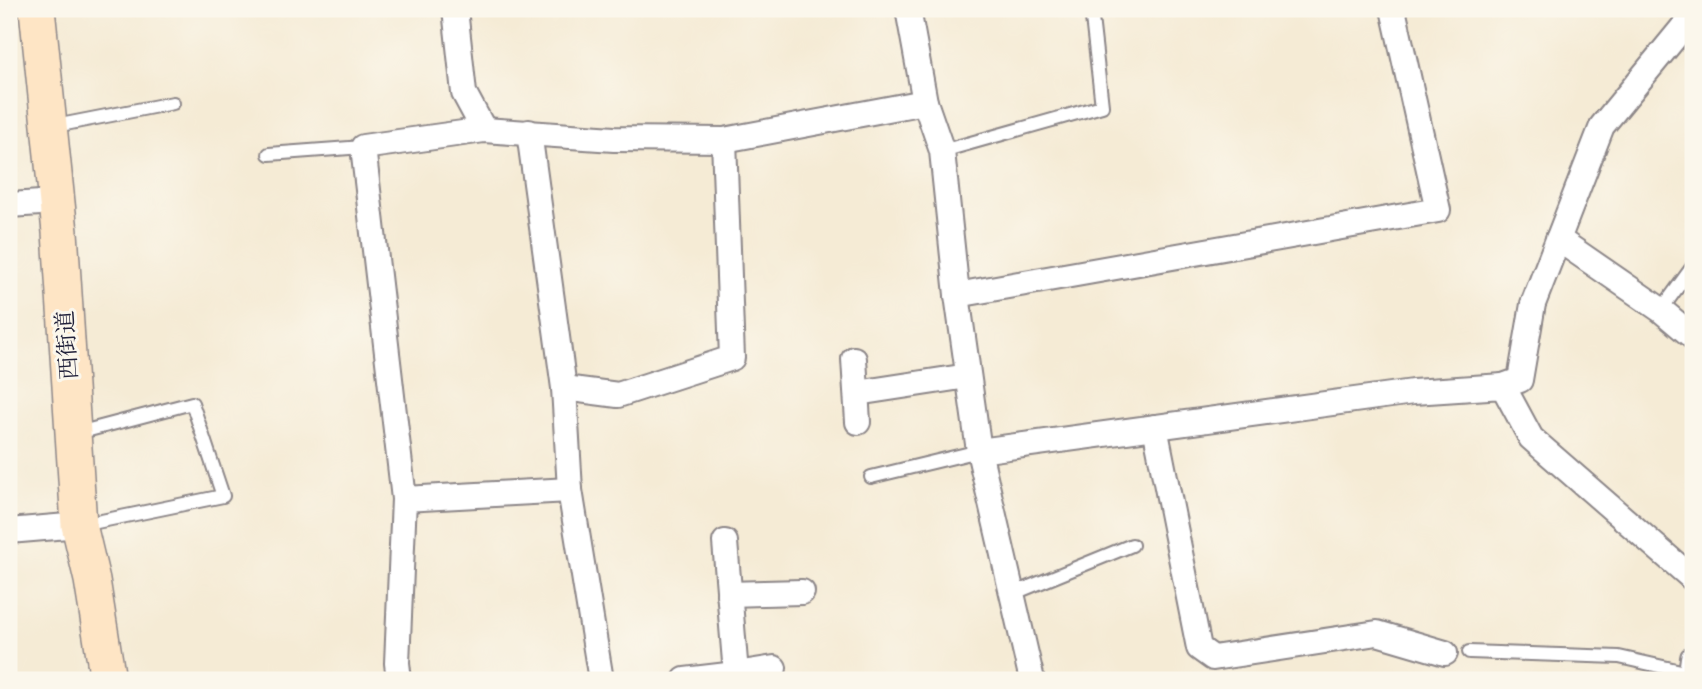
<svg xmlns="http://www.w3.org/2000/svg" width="1702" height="689" font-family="Cardo,'Noto Serif JP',serif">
  <rect width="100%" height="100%" fill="#fbf7ec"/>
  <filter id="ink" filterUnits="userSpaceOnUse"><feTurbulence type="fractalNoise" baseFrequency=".0143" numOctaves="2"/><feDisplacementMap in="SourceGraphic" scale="14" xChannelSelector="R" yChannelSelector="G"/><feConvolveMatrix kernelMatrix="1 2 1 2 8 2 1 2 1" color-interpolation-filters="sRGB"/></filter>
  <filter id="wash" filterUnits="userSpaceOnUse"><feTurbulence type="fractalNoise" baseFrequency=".00686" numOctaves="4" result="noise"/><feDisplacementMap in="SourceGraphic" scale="28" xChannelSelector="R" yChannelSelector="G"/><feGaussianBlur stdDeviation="1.57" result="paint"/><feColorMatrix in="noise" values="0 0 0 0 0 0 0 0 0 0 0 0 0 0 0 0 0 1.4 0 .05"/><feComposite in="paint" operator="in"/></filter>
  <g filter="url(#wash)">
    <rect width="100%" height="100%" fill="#f5ebd5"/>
  </g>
  <g filter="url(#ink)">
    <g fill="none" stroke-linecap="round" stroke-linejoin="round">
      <g stroke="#8c8688" stroke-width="16">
        <g id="lane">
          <polyline points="50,127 173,103"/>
          <polyline points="942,151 1102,106 1091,9"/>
          <polyline points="269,154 363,147"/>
          <polyline points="1661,310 1693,266"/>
          <polyline points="74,434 192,403 223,496 82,525"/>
          <polyline points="871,477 979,451"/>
          <polyline points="1012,594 1132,545"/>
          <polyline points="1469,652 1619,657 1690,673"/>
        </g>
      </g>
      <g stroke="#8c8688" stroke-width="28">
        <g id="street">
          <polyline points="455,9 464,93 484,130"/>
          <polyline points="908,9 925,102 942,151 957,295 979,451 1032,680"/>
          <polyline points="529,132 564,388 570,490 601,680"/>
          <polyline points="9,205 57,202"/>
          <polyline points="1558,239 1661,310 1693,337"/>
          <polyline points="957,295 1438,210 1393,9"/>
          <polyline points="854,359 858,422"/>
          <polyline points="1503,386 1520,380 1533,304 1602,126 1693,15"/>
          <polyline points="564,388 618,395 732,358 724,140"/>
          <polyline points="857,393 968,376"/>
          <polyline points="1155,427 1199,648 1213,658 1377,633 1445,653"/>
          <polyline points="979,451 1413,392 1503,386 1531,438 1693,579"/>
          <polyline points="404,499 570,490"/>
          <polyline points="9,531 79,525"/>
          <polyline points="725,542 736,674 774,668"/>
          <polyline points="729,594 802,592"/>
          <polyline points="399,680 397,663 404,499 363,147 484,130 614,139 724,140 925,102"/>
          <polyline points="685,680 736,674"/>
          <polyline points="1690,680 1693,658"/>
        </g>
      </g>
      <g stroke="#8c8688" stroke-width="38">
        <polyline id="secondary" points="37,9 60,232 79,525 92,580 108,680"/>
      </g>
      <use href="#lane" stroke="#fff" stroke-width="12"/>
      <use href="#street" stroke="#fff" stroke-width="24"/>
      <use href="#secondary" stroke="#fee5c5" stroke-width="35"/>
    </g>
  </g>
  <g text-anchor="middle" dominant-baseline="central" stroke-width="6" stroke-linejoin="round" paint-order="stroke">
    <g font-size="23" fill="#22223b" stroke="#fbf7ec">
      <text transform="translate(67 345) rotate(-94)">西街道</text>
    </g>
  </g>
  <rect width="1702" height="689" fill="none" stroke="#fbf7ec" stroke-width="35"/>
</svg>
